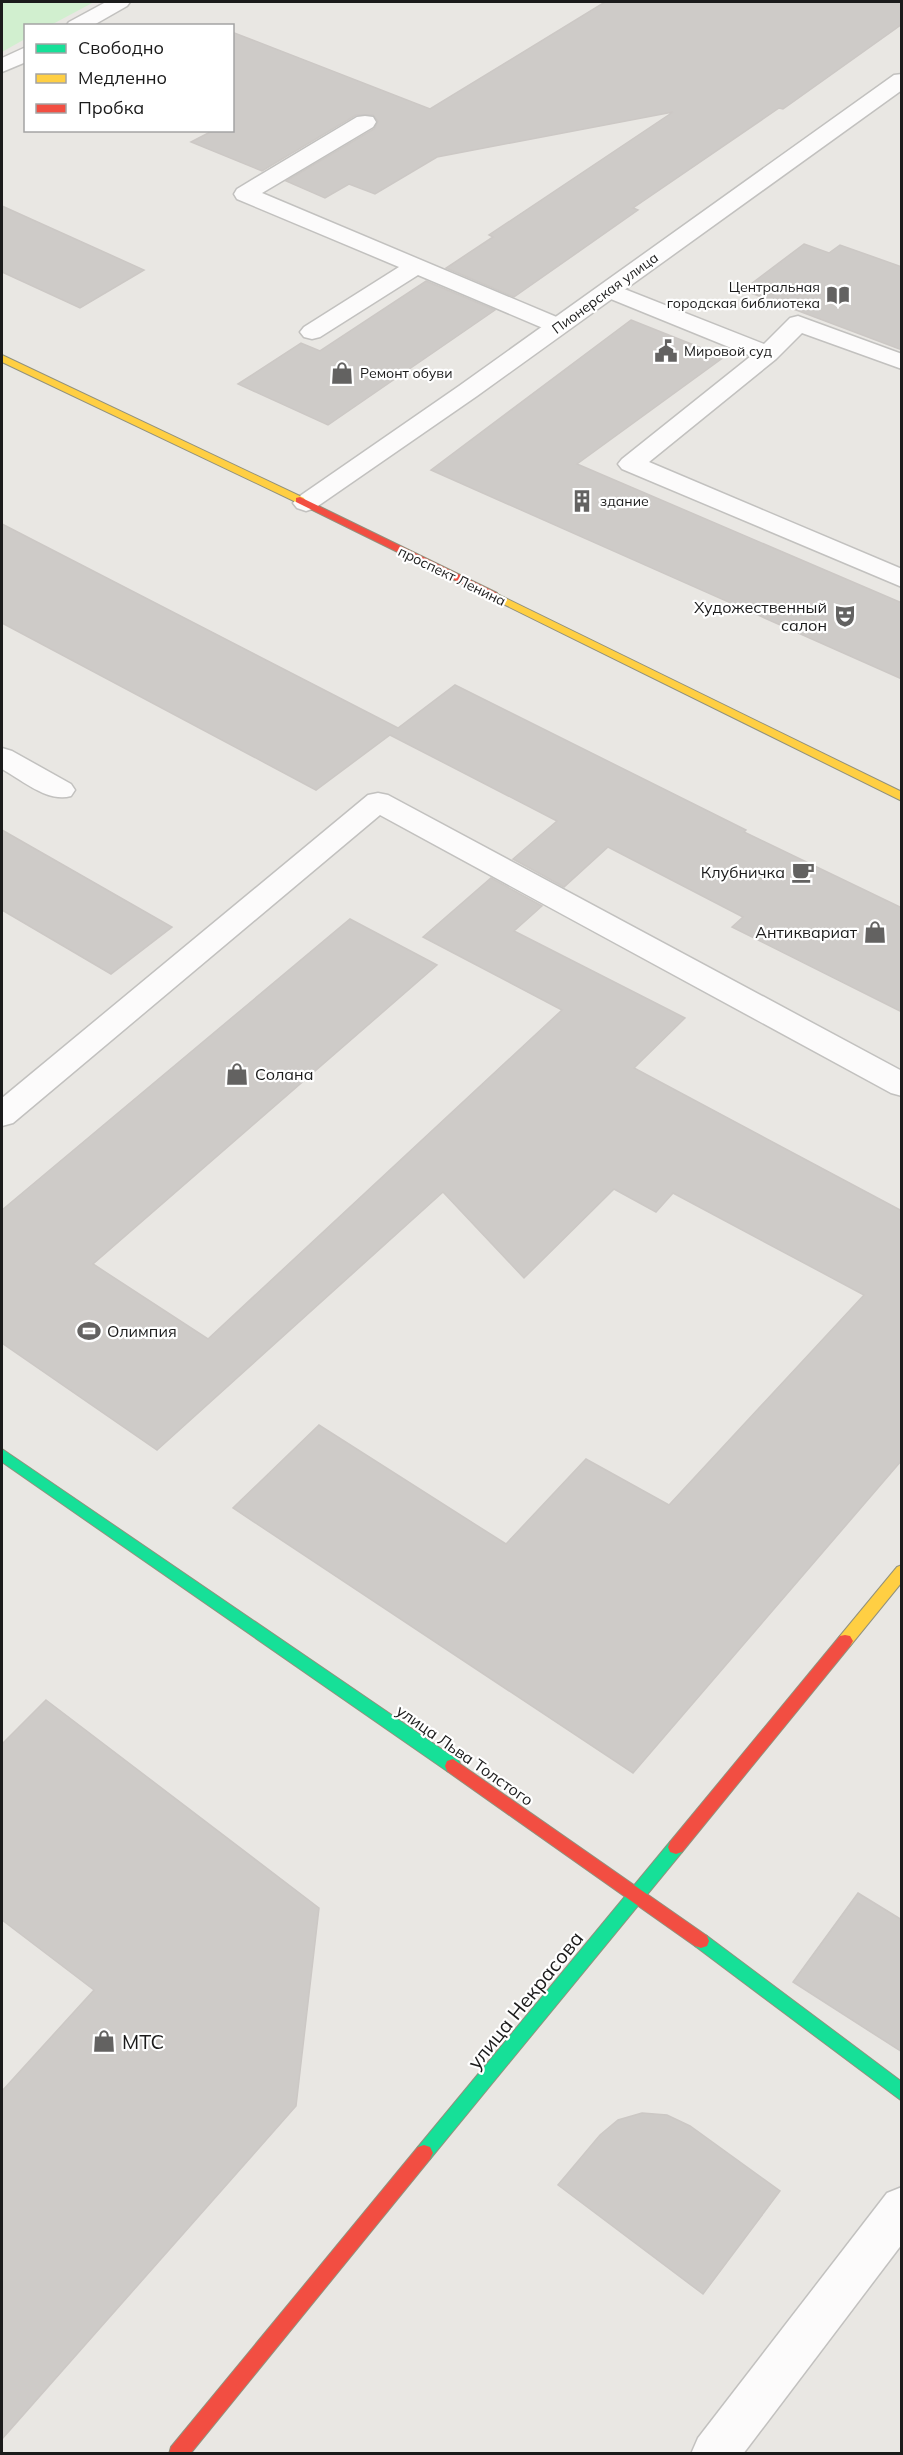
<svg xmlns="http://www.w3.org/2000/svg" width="903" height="2455" font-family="Mulish,sans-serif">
  <rect width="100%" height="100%" fill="#e9e7e3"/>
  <polygon fill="#d1efcf" points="2,2 94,2 51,25 26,26 25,39 2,52"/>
  <g fill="#cecbc8" stroke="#ccc8c5" stroke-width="1.5">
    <polygon points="605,2 902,2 902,24 783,109 779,108 633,208 638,210 514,297 446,268 493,237 489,235 673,112 437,157 375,194 349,184 325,198 286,181 374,129 378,121 373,115 356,115 262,171 191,142 214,130 232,130 232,32 430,109"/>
    <polygon points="2,206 144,270 80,308 2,272"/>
    <polygon points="804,244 829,253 840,245 902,267 902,350 743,290"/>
    <polygon points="426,281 495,310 328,425 238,384 301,343 320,351"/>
    <polygon points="631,320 724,357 577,464 902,603 902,679 431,470"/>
    <polygon points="2,524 398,728 455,685 746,830 744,832 902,908 902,1012 732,927 743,917 608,847 564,887 513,859 557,821 390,735 316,790 2,623"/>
    <polygon points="2,830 172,927 111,974 2,910"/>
    <polygon points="491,878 542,906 514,931 685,1018 634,1068 902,1211 902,1460 633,1773 233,1508 319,1425 506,1544 586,1459 669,1505 864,1295 673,1193 656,1212 614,1189 524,1278 443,1192 157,1450 2,1343 2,1210 350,919 437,965 93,1264 208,1339 562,1010 423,937"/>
    <polygon points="46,1700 319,1908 296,2106 2,2439 2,2091 94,1990 2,1920 2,1744"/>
    <polygon points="858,1893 902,1920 902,2052 793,1982"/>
    <polygon points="642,2113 667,2115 690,2126 780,2191 703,2294 558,2185 600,2135 618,2120"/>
  </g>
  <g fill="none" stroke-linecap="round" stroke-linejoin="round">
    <g stroke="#c2c1bf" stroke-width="3">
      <g id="lane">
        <polygon points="365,116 373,117 376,122 373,127 262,193 566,321 570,326 566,331 558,333 550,331 418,275 320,337 312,339 304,337 300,332 304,327 399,267 237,199 234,194 237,189 357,117"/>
        <polygon points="609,283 764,344 790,318 798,316 902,354 902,369 802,333 776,359 649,462 902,569 902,587 622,469 618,464 622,459 751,356 601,295 597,290 601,285"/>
        <path d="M2,748l10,3 59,33 4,6 -4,6c-23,7 -49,-16 -69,-27z"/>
        <polygon points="378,793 388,795 902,1071 902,1096 891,1093 380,815 13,1123 2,1126 2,1098 368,795"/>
        <polygon points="902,2187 902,2244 743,2454 691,2454 698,2438 887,2193"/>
      </g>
    </g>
    <g stroke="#c2c1bf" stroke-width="3">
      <g id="street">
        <polygon points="106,2 130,2 127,6 92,26 66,26 69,22"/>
        <polygon points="26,47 26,62 2,72 2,58"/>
        <polygon points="902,74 902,90 477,396 315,508 306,511 297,508 293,503 297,498 459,386 894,75"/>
      </g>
    </g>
    <g stroke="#91917d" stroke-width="2">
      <g id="fast">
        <polygon points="2,1449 459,1761 461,1766 459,1771 453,1773 447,1771 2,1462"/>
        <polygon points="676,1840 682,1842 684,1847 682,1852 430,2159 424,2161 418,2159 415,2153 418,2147 670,1842"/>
        <polygon points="701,1934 707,1936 902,2082 902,2101 695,1946 693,1941 695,1936"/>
      </g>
    </g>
    <g stroke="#91917d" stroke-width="2">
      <g id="slow">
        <polygon points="2,355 304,498 305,500 304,502 296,502 2,362"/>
        <polygon points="493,592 902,792 902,801 489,597 488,595"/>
        <polygon points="902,1565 902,1582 850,1646 845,1647 840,1646 837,1641 840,1636 897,1567"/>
      </g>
    </g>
    <g stroke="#91917d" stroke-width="2">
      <g id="jam">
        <polygon points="300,497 497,593 498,595 493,598 489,597 296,502 296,498"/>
        <polygon points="845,1635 850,1636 853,1641 850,1646 682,1852 676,1854 670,1852 668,1847 670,1842 840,1636"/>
        <polygon points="453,1759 707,1936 709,1941 707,1946 701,1948 695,1946 447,1771 445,1766 447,1761"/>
        <polygon points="424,2145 430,2147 433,2153 430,2159 190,2454 169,2454 171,2447 418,2147"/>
      </g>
    </g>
    <use href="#lane" fill="#fcfbfb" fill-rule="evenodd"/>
    <use href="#street" fill="#fcfbfb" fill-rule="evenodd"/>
    <use href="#fast" fill="#16e098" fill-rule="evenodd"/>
    <use href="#slow" fill="#ffcf43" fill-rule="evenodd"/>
    <use href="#jam" fill="#f24e42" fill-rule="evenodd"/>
  </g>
  <defs>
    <g id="library-bare" transform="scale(1.8)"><path d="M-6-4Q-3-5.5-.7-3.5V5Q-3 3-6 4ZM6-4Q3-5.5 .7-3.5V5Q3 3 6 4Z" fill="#636261" stroke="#fff" stroke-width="2.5" paint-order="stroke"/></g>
    <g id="civic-bare" transform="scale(1.8)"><path d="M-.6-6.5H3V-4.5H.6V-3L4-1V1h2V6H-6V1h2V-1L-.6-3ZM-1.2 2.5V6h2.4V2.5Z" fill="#636261" stroke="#fff" stroke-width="2.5" paint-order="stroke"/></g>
    <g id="shop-bare" transform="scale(1.8)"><path d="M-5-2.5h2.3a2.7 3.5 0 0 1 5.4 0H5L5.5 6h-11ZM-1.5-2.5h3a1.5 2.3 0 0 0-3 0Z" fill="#636261" stroke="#fff" stroke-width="2.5" paint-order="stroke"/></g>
    <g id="building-bare" transform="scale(1.8)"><path d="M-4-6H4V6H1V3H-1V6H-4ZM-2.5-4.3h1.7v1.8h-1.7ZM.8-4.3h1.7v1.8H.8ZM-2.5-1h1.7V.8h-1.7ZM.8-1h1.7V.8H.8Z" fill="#636261" stroke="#fff" stroke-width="2.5" paint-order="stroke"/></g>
    <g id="theatre-bare" transform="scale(1.8)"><path d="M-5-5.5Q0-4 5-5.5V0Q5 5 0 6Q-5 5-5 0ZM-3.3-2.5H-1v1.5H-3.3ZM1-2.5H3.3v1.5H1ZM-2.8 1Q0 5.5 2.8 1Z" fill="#636261" stroke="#fff" stroke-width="2.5" paint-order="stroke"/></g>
    <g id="cafe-bare" transform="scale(1.8)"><path d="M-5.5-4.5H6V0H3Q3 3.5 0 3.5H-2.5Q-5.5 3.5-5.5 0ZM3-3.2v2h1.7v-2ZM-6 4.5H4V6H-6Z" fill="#636261" stroke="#fff" stroke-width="2.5" paint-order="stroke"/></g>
    <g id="stadium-bare" transform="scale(1.8)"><path d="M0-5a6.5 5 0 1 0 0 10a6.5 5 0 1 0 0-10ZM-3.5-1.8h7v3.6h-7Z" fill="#636261" stroke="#fff" stroke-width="2.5" paint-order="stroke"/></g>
  </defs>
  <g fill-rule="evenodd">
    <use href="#library-bare" x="838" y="295"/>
    <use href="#civic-bare" x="666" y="351"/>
    <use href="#shop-bare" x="342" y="373"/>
    <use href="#building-bare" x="582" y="501"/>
    <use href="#theatre-bare" x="845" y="616"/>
    <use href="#cafe-bare" x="803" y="872"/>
    <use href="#shop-bare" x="875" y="932"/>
    <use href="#shop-bare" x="237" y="1074"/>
    <use href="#stadium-bare" x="89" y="1331"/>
    <use href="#shop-bare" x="104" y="2041"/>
  </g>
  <g text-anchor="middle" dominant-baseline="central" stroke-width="4.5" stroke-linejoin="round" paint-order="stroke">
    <g font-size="14" fill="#1b1b1b" stroke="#fff" text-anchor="start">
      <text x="820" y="287" text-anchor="end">Центральная<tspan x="820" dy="16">городская библиотека</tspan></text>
      <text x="684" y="351">Мировой суд</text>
      <text x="360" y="373">Ремонт обуви</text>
      <text x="600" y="501">здание</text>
    </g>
    <g font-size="14" fill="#1b1b1b" stroke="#fff">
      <text transform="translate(605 293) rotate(-36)">Пионерская улица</text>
      <text transform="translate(452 576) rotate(26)">проспект Ленина</text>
    </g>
    <g font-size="16" fill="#1b1b1b" stroke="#fff" text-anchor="end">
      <text x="827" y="607">Художественный<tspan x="827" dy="18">салон</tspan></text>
      <text x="785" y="872">Клубничка</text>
      <text x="857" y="932">Антиквариат</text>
      <text x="255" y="1074" text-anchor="start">Солана</text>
      <text x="107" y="1331" text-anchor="start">Олимпия</text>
    </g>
    <g font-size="16" fill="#1b1b1b" stroke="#fff">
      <text transform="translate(465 1755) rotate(35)">улица Льва Толстого</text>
    </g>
    <g font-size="20" fill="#1b1b1b" stroke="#fff">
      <text transform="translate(525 2000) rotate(-51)">улица Некрасова</text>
    </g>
    <g font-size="20" fill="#1b1b1b" stroke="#fff" text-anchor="start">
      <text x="122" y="2041">МТС</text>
    </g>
  </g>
  <rect width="903" height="2455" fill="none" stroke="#1b1b1b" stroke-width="6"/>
  <rect x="24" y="24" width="210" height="108" fill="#ffffff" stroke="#a4a4a4" stroke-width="1.5"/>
  <rect x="36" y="44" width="30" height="9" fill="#16e098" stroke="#a4a4a4" stroke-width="1.5"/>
  <text x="78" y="54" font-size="18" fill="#1b1b1b">Свободно</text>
  <rect x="36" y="74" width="30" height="9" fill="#ffcf43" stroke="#a4a4a4" stroke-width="1.5"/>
  <text x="78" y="84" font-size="18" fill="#1b1b1b">Медленно</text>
  <rect x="36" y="104" width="30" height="9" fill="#f24e42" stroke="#a4a4a4" stroke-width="1.5"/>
  <text x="78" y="114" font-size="18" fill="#1b1b1b">Пробка</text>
</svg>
